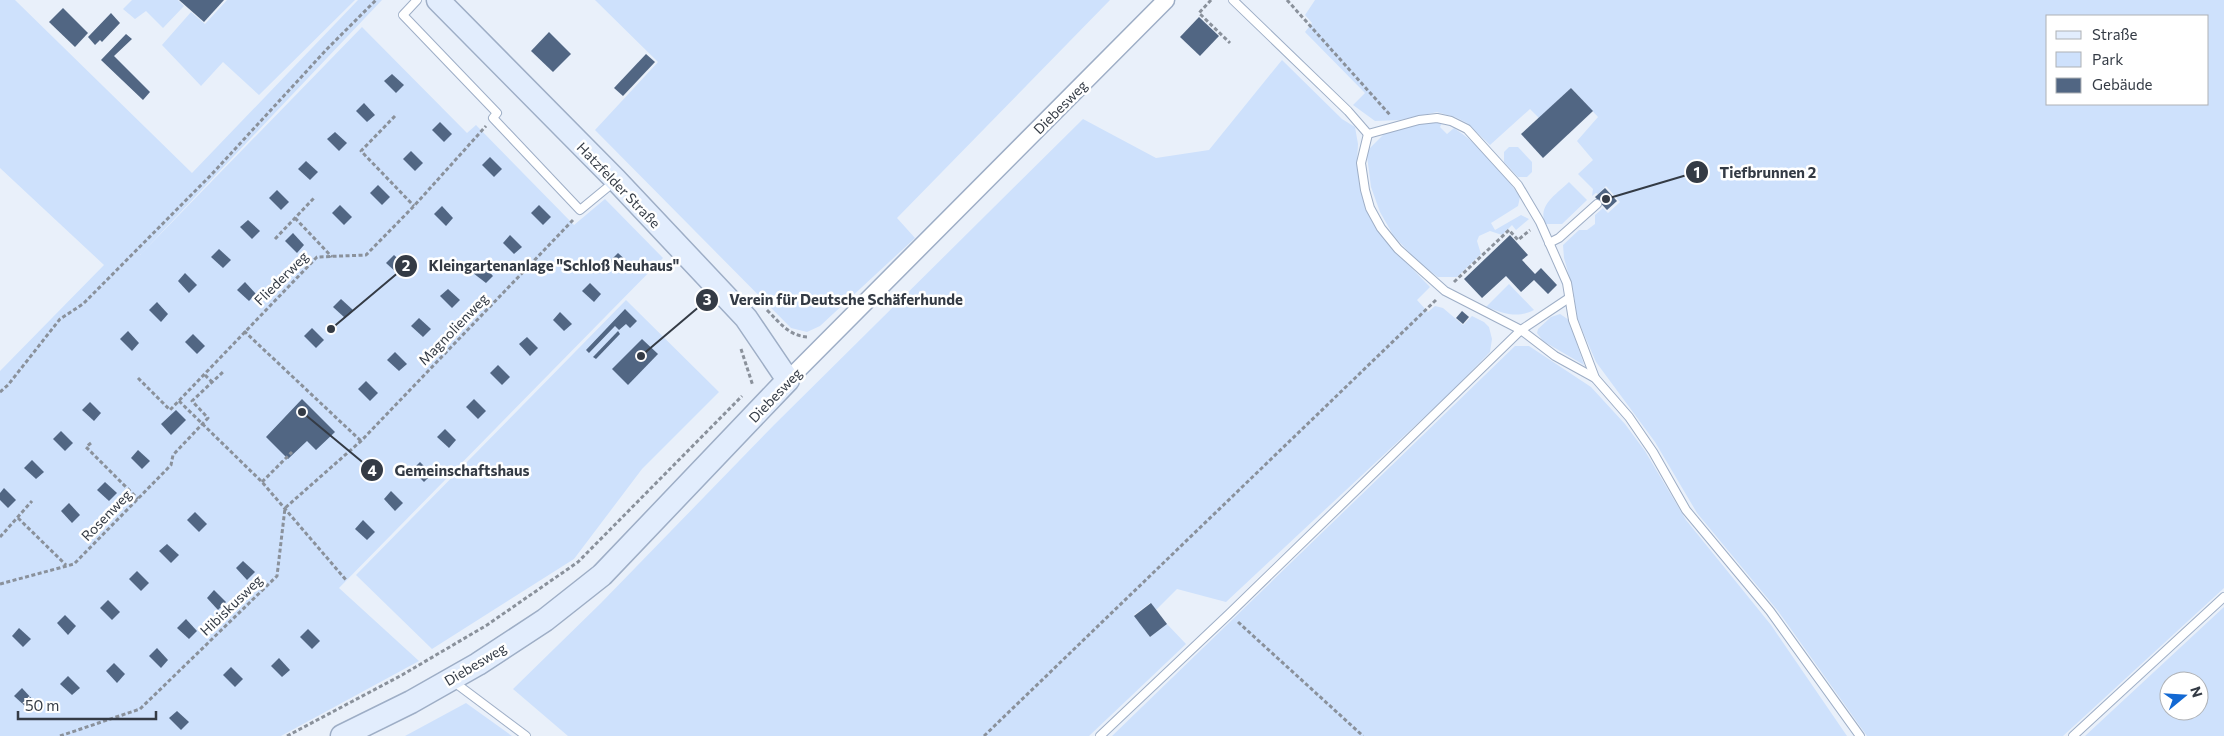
<svg xmlns="http://www.w3.org/2000/svg" width="2224" height="736" font-family="Commissioner,sans-serif">
  <rect width="100%" height="100%" fill="#e9f0fa"/>
  <g fill="#cee1fc" fill-rule="evenodd">
    <polygon points="0,0 15,0 192,173 358,0 382,0 140,255 362,27 467,133 476,125 574,225 605,199 663,258 339,588 419,661 281,736 0,736 0,371 104,265 0,168"/>
    <polygon points="132,0 178,0 184,6 163,28 146,11 135,19 123,9"/>
    <polygon points="227,0 355,0 259,95 223,62 201,86 162,45 191,12 205,24"/>
    <polygon points="595,0 1110,0 897,218 915,238 820,326 807,332 791,328 595,130 658,62"/>
    <path d="M1315,0h909v588l-161,148h-196l-89,-125 -81,-98 -42,-71 -59,-80 -19,-44 -4,-28 -9,-32 -1,-13 16,-15h8l8,-6v-9l8,-7 5,5 12,-11 -14,-16 -8,8 -2,-1 -4,3 1,-7 -15,-15 15,-14 -16,-19 21,-24 -27,-29 -32,30 -9,-9 -40,36 -23,-22 -12,-6 -18,-5 -37,8 -25,1 -22,-16 12,-12 -60,-61 7,-9 -7,-8zM2048,16h160v88h-160z"/>
    <polygon points="1282,60 1342,119 1355,127 1358,144 1357,164 1365,206 1391,247 1430,287 1417,300 1428,312 1435,306 1443,308 1463,325 1472,316 1484,322 1489,327 1492,339 1490,352 1449,394 1226,602 1177,589 1156,610 1150,603 1134,615 1150,637 1167,624 1186,644 1089,736 568,736 513,689 601,603 774,425 1083,119 1156,158 1209,150"/>
    <path d="M1427,123h15l-2,4 7,7 7,-6c26,17 48,43 66,69l-2,9 -27,17 4,7 26,-15 8,4 -13,11 -4,-5 -10,10 -12,-4 -11,5 -2,5 4,13 -24,23h-19l-20,-15 -25,-27 -13,-23 -9,-25 -4,-31 2,-7 18,-18z"/>
    <polygon points="1509,147 1518,147 1532,162 1532,172 1527,177 1518,177 1504,162 1504,152"/>
    <path d="M1569,182l18,18 -25,24h-16c-10,-18 11,-30 23,-42z"/>
    <path d="M1509,284l25,26c-17,9 -31,3 -48,-3z"/>
    <polygon points="626,300 719,392 642,469 574,559 432,649 356,575"/>
    <polygon points="1560,314 1569,320 1584,365 1543,341 1537,333 1538,329 1551,317"/>
    <polygon points="1515,346 1529,346 1591,387 1625,424 1645,451 1686,520 1771,625 1847,736 1112,736"/>
    <path d="M2224,607v129h-139zM2169,681h30v30h-30z"/>
    <polygon points="466,703 512,736 405,736"/>
  </g>
  <g fill="#516683">
    <polygon points="179,0 224,0 204,22"/>
    <polygon points="63,8 88,33 75,47 49,22"/>
    <polygon points="111,13 120,23 102,42 100,40 95,45 88,37"/>
    <polygon points="1199,17 1219,36 1200,56 1180,37"/>
    <polygon points="549,32 571,54 553,72 531,51"/>
    <polygon points="126,34 132,39 114,56 150,92 143,100 101,60"/>
    <polygon points="646,54 655,62 623,96 614,88"/>
    <polygon points="392,74 404,85 396,93 384,81"/>
    <polygon points="1571,88 1593,111 1543,158 1521,134"/>
    <polygon points="364,103 375,115 367,122 356,111"/>
    <polygon points="440,122 452,134 444,142 432,130"/>
    <polygon points="335,132 347,143 339,151 327,139"/>
    <polygon points="411,151 423,163 415,171 403,159"/>
    <polygon points="490,157 502,169 494,177 482,165"/>
    <polygon points="306,161 318,172 310,180 298,169"/>
    <polygon points="378,185 390,197 382,205 370,193"/>
    <polygon points="1605,188 1617,201 1607,210 1595,197"/>
    <polygon points="277,190 289,202 281,210 269,198"/>
    <polygon points="340,205 352,217 344,225 332,213"/>
    <polygon points="539,205 551,217 543,225 531,213"/>
    <polygon points="442,206 453,218 446,226 434,214"/>
    <polygon points="248,220 260,231 252,239 240,227"/>
    <polygon points="293,233 304,245 297,253 285,241"/>
    <polygon points="510,235 522,247 514,254 503,243"/>
    <polygon points="1510,235 1528,255 1522,260 1535,274 1541,268 1557,285 1548,294 1534,280 1521,292 1506,276 1482,298 1464,279"/>
    <polygon points="219,249 231,260 223,268 211,257"/>
    <polygon points="618,253 630,264 622,273 610,261"/>
    <polygon points="394,255 406,266 398,274 386,263"/>
    <polygon points="482,264 493,276 486,283 473,273"/>
    <polygon points="185,273 197,285 189,293 178,281"/>
    <polygon points="245,282 256,294 249,301 237,290"/>
    <polygon points="590,283 601,294 594,302 582,291"/>
    <polygon points="448,289 460,300 452,308 440,296"/>
    <polygon points="341,299 353,310 345,318 333,307"/>
    <polygon points="157,302 168,314 161,322 149,310"/>
    <polygon points="625,309 637,321 630,328 626,324 619,330 615,326 589,353 586,350"/>
    <polygon points="1462,311 1469,317 1463,324 1456,318"/>
    <polygon points="560,312 572,324 564,331 553,320"/>
    <polygon points="419,318 431,329 423,337 411,326"/>
    <polygon points="312,328 324,340 316,348 304,336"/>
    <polygon points="128,331 139,343 132,351 120,339"/>
    <polygon points="618,331 620,334 596,359 593,357"/>
    <polygon points="193,334 205,346 197,354 185,342"/>
    <polygon points="527,337 538,348 530,356 519,344"/>
    <polygon points="642,339 658,354 628,385 612,369"/>
    <polygon points="395,352 407,364 399,371 387,360"/>
    <polygon points="498,365 510,377 502,385 490,373"/>
    <polygon points="366,381 378,393 370,401 358,389"/>
    <polygon points="302,399 335,432 316,450 307,441 288,459 266,437"/>
    <polygon points="474,399 486,411 478,419 466,407"/>
    <polygon points="90,402 101,413 94,421 82,410"/>
    <polygon points="176,410 186,420 171,435 161,424"/>
    <polygon points="445,429 456,440 449,448 437,437"/>
    <polygon points="61,431 73,443 65,451 53,439"/>
    <polygon points="138,450 150,461 142,469 131,458"/>
    <polygon points="32,460 44,472 36,479 24,468"/>
    <polygon points="420,462 432,474 424,482 412,470"/>
    <polygon points="105,482 117,493 109,501 97,490"/>
    <polygon points="4,488 16,500 8,508 0,500 0,493"/>
    <polygon points="391,491 403,503 395,511 384,499"/>
    <polygon points="69,503 80,515 72,523 61,511"/>
    <polygon points="195,512 207,524 199,532 187,520"/>
    <polygon points="363,520 375,532 367,540 355,529"/>
    <polygon points="167,544 179,555 171,563 159,551"/>
    <polygon points="243,561 255,572 247,580 236,568"/>
    <polygon points="137,571 149,583 141,591 129,579"/>
    <polygon points="214,590 226,602 218,610 207,598"/>
    <polygon points="108,600 120,612 112,620 100,608"/>
    <polygon points="1151,603 1167,624 1150,637 1134,616"/>
    <polygon points="65,615 76,626 68,635 57,623"/>
    <polygon points="186,619 197,631 189,639 177,628"/>
    <polygon points="19,628 31,639 23,647 12,636"/>
    <polygon points="308,629 320,641 312,649 300,637"/>
    <polygon points="157,648 168,660 161,668 149,656"/>
    <polygon points="279,658 290,670 282,677 271,666"/>
    <polygon points="114,663 125,674 117,683 106,671"/>
    <polygon points="231,667 243,679 235,687 223,675"/>
    <polygon points="68,676 80,688 72,695 60,684"/>
    <polygon points="22,688 33,700 26,707 14,696"/>
    <polygon points="177,711 189,722 181,730 169,718"/>
  </g>
  <g fill="none" stroke-linecap="round" stroke-linejoin="round">
    <g stroke="#9eaec6" stroke-width="10">
      <g id="lane">
        <polyline points="417,0 403,15 497,113 493,118 580,210 614,182"/>
        <polyline points="1233,0 1348,111 1368,134 1419,120 1437,118 1451,121 1467,129 1518,185 1540,222 1567,283 1573,320 1595,378 1629,417 1653,452 1686,510 1770,611 1860,736"/>
        <polyline points="1368,134 1361,163 1365,190 1370,208 1381,228 1398,249 1445,291 1521,330 1555,356 1595,378"/>
        <polyline points="1549,243 1559,238 1597,204"/>
        <polyline points="454,682 526,736"/>
        <polyline points="1100,736 1229,614 1521,330 1569,298"/>
        <polyline points="2073,736 2224,597"/>
      </g>
    </g>
    <g stroke="#9eaec6" stroke-width="19">
      <polyline id="street" points="788,380 1166,0"/>
    </g>
    <g stroke="#9eaec6" stroke-width="25">
      <polyline id="secondary" points="342,736 411,702 478,664 545,620 602,575 788,380 746,318 616,180 438,0"/>
    </g>
    <g stroke="#8a919b" stroke-width="3" stroke-dasharray="4 2.5" stroke-linecap="butt">
      <polyline points="1211,0 1199,13 1230,43"/>
      <polyline points="1287,0 1390,115"/>
      <polyline points="395,116 361,151 414,206"/>
      <polyline points="295,218 332,257"/>
      <polyline points="275,239 314,198"/>
      <polyline points="1454,282 1509,230 1518,240 1530,230"/>
      <path d="M767,310c13,13 22,26 41,27"/>
      <polyline points="244,331 361,441"/>
      <polyline points="741,349 753,386"/>
      <polyline points="205,375 212,382"/>
      <polyline points="138,378 170,410 317,257 366,255 414,206 486,126"/>
      <polyline points="0,392 8,385 60,319 83,304 212,174 327,49 376,0"/>
      <polyline points="179,401 262,482 346,580"/>
      <polyline points="91,443 86,447 138,499"/>
      <polyline points="262,482 292,452"/>
      <polyline points="18,518 66,565"/>
      <polyline points="0,537 32,501"/>
      <polyline points="0,584 74,564 171,465 173,455 208,418 192,401 224,371"/>
      <polyline points="1238,622 1363,736"/>
      <polyline points="60,736 140,709 277,576 285,508 361,441 573,220"/>
      <polyline points="287,736 402,675 487,625 578,562 742,396"/>
      <polyline points="984,736 1437,299"/>
    </g>
    <use href="#lane" stroke="#fff" stroke-width="8"/>
    <use href="#street" stroke="#fff" stroke-width="16"/>
    <use href="#secondary" stroke="#e2edfd" stroke-width="22"/>
  </g>
  <g text-anchor="middle" dominant-baseline="central" stroke-width="5" stroke-linejoin="round" paint-order="stroke">
    <g font-size="14" fill="#343b45" stroke="#fff">
      <text transform="translate(1060 107) rotate(-45)">Diebesweg</text>
      <text transform="translate(619 185) rotate(46)">Hatzfelder Straße</text>
      <text transform="translate(281 278) rotate(-45)">Fliederweg</text>
      <text transform="translate(453 329) rotate(-46)">Magnolienweg</text>
      <text transform="translate(775 395) rotate(-46)">Diebesweg</text>
      <text transform="translate(106 515) rotate(-46)">Rosenweg</text>
      <text transform="translate(231 605) rotate(-44)">Hibiskusweg</text>
      <text transform="translate(475 664) rotate(-31)">Diebesweg</text>
    </g>
  </g>
  <path fill="none" stroke="#343b45" stroke-width="2" d="M1606 199L1697 172M331 329L406 266M641 356L707 300M302 412L372 470"/>
  <g fill="#343b45" stroke="#fff" stroke-width="2">
    <circle cx="1606" cy="199" r="5"/>
    <circle cx="331" cy="329" r="5"/>
    <circle cx="641" cy="356" r="5"/>
    <circle cx="302" cy="412" r="5"/>
    <circle cx="1697" cy="172" r="12"/>
    <circle cx="406" cy="266" r="12"/>
    <circle cx="707" cy="300" r="12"/>
    <circle cx="372" cy="470" r="12"/>
  </g>
  <g font-size="15" text-anchor="middle" font-weight="bold" fill="#fff">
    <text x="1697" y="178">1</text>
    <text x="406" y="271">2</text>
    <text x="707" y="305">3</text>
    <text x="372" y="476">4</text>
  </g>
  <g font-size="15" text-anchor="middle" font-weight="bold" fill="#343b45" stroke="#fff" stroke-width="5" stroke-linejoin="round" paint-order="stroke">
    <text x="1768" y="178">Tiefbrunnen 2</text>
    <text x="554" y="271">Kleingartenanlage "Schloß Neuhaus"</text>
    <text x="846" y="305">Verein für Deutsche Schäferhunde</text>
    <text x="462" y="476">Gemeinschaftshaus</text>
  </g>
  <rect x="2046" y="15" width="162" height="90" fill="#ffffff" stroke="#aeb1b5"/>
  <rect x="2056" y="31" width="25" height="8" fill="#e2edfd" stroke="#aeb1b5"/>
  <text x="2092" y="40" font-size="15" fill="#343b45">Straße</text>
  <rect x="2056" y="52" width="25" height="15" fill="#cee1fc" stroke="#aeb1b5"/>
  <text x="2092" y="65" font-size="15" fill="#343b45">Park</text>
  <rect x="2056" y="78" width="25" height="15" fill="#516683" stroke="#aeb1b5"/>
  <text x="2092" y="90" font-size="15" fill="#343b45">Gebäude</text>
  <g transform="translate(2184 696) rotate(72)"><circle r="24" fill="#ffffff" stroke="#aeb1b5"/>
  <path d="M0-4L9 19L0 12L-9 19Z" fill="#1369d3"/>
  <text y="-8" font-size="14" font-weight="bold" text-anchor="middle" fill="#343b45">N</text>
  </g>
  <path d="M18 711v8h138v-8" fill="none" stroke="#343b45" stroke-width="2.5"/>
  <text x="25" y="711" font-size="15" fill="#343b45" stroke="#ffffff" stroke-width="4" paint-order="stroke">50 m</text>
</svg>
